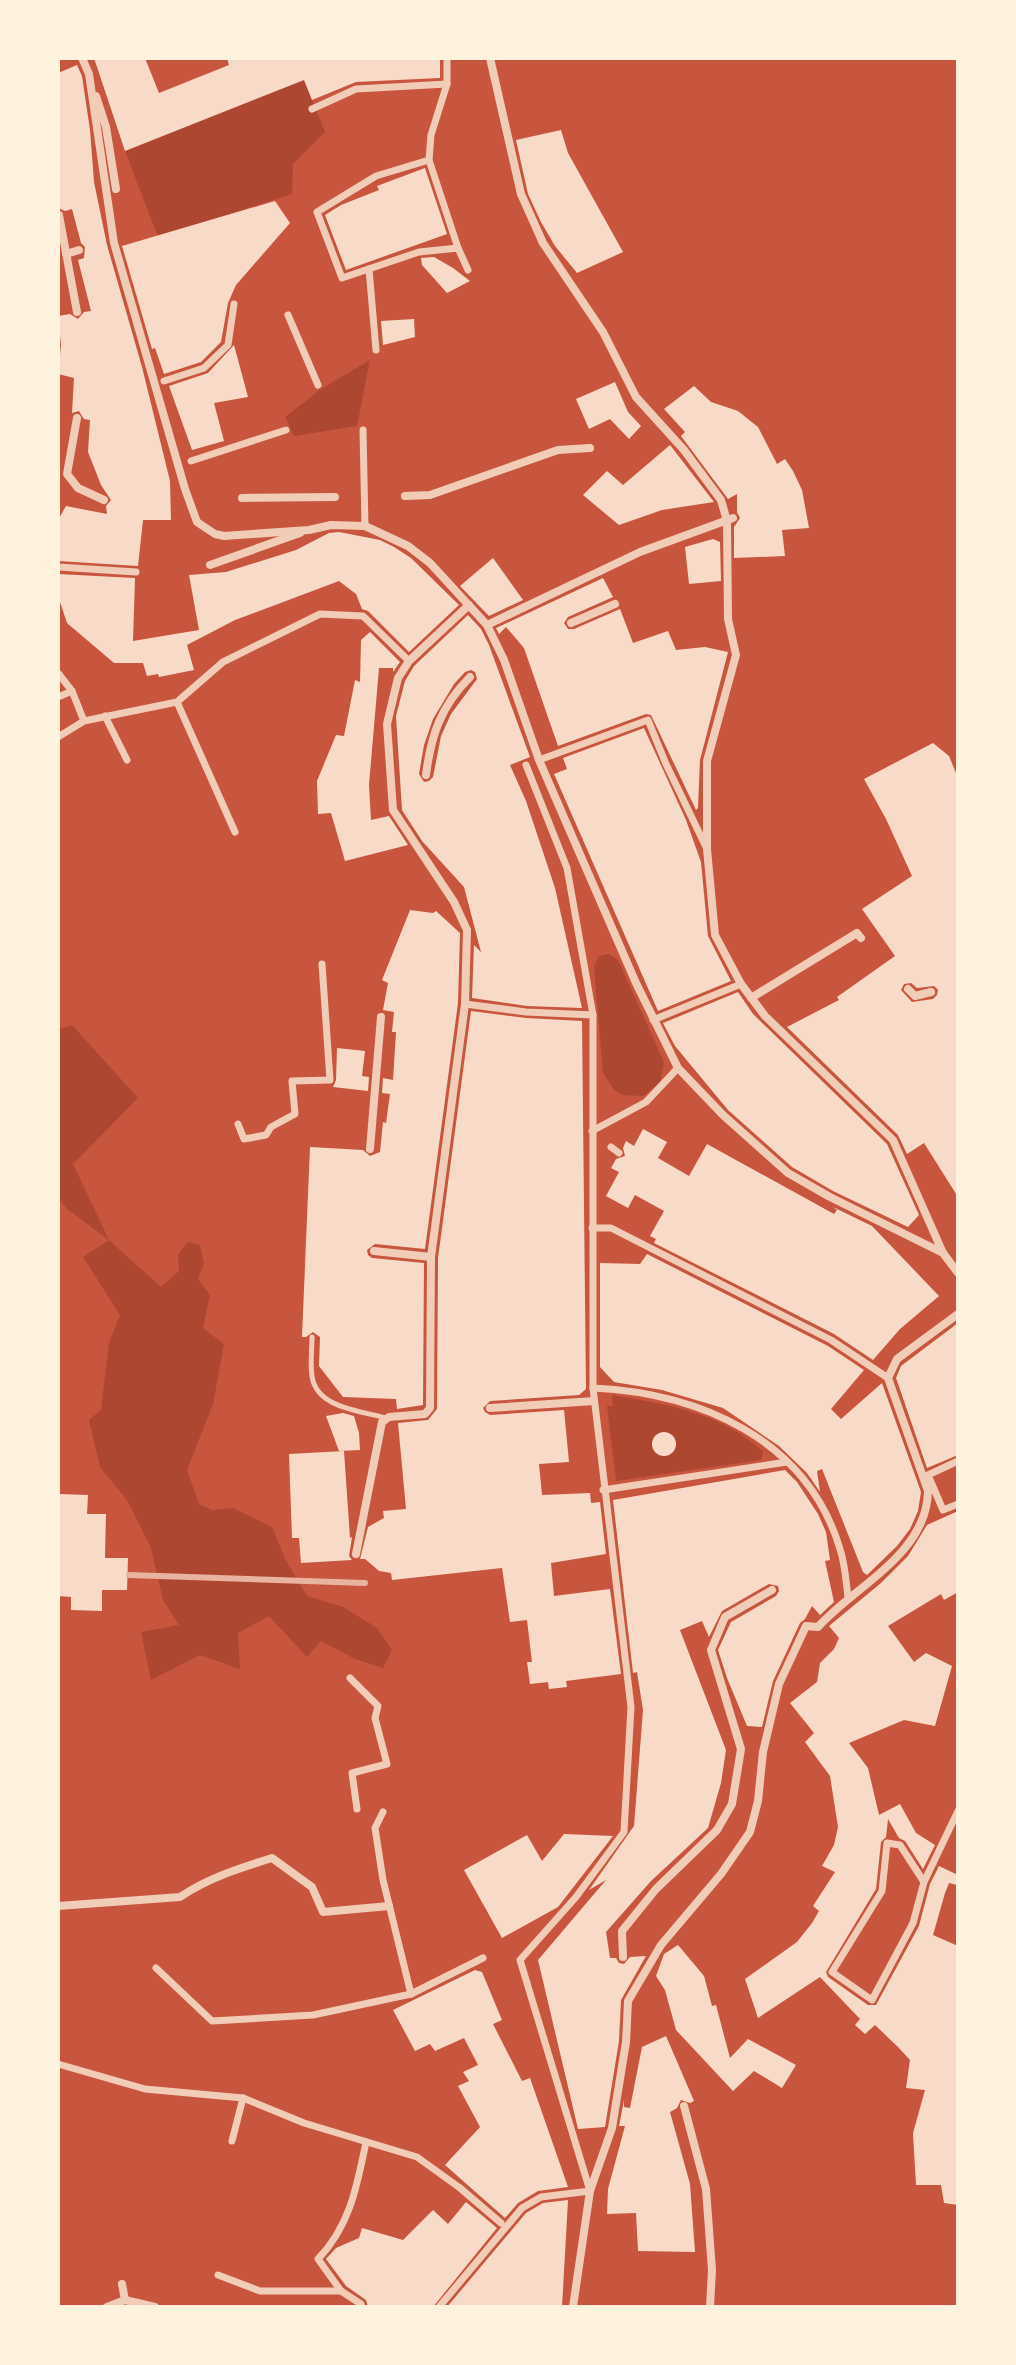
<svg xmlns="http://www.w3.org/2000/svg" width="1016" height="2365" font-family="'Roboto Condensed',sans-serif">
  <rect width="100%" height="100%" fill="#c8553d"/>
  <g fill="#ae4732">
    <polygon points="304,80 325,132 293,164 292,194 158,237 125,151"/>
    <polygon points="370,360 357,426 294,436 285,417 321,389"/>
    <polygon points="608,954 618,960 664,1062 660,1083 643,1096 622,1095 614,1090 603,1073 594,967 599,956"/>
    <polygon points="72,1025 138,1098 73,1164 109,1240 161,1287 179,1271 178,1254 188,1242 200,1245 204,1264 198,1279 210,1295 203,1328 224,1344 213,1404 187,1470 199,1504 212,1510 233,1508 272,1527 286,1561 307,1596 343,1607 377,1628 392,1650 383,1668 355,1659 321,1641 307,1657 269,1616 238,1633 240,1669 200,1655 151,1680 141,1632 179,1625 163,1600 151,1548 127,1500 100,1467 89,1420 101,1410 109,1343 120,1315 83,1257 109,1240 67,1209 58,1198 58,1030"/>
    <path d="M612,1395c57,10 107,17 151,56l-2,9 -145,21 -9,-75h6z"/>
  </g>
  <g fill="#f7dbc8" fill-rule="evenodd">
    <polygon points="94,58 145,58 159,93 229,65 227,58 440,58 440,78 356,82 312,100 304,80 125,151"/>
    <polygon points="77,65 82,76 90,130 94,182 107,245 142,367 170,481 171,520 143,520 138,566 58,561 58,520 66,506 107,514 106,506 111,500 101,485 88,452 90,420 84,419 79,411 72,413 74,378 58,374 61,345 58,316 70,314 78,319 84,312 91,311 78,260 84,258 85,247 81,243 72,209 65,211 58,208 58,73"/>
    <polygon points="561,130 568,153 623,252 577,273 555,246 541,222 528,194 516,140"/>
    <polygon points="425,168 447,234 346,270 325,215 341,205 379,190 377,186"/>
    <polygon points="275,201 290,223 236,285 228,303 221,342 201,362 164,374 155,348 152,349 122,246"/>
    <polygon points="434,257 453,268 470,281 447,293 422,265 421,258"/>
    <polygon points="414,319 415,337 383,345 381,321"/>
    <polygon points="234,345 248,397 214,403 224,441 192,450 169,386 208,373"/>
    <polygon points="615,382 628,412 641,426 629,439 610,419 589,429 576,399"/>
    <polygon points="694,386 711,402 738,411 758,427 777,464 785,459 793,471 802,490 809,528 782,530 785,556 734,558 734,527 740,518 737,512 737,494 728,499 681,436 685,432 664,409"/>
    <polygon points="670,445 714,502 662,510 619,525 583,495 607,471 623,485"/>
    <polygon points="339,532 380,540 394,547 411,558 459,605 409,652 368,611 362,609 356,594 339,581 235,620 187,645 194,670 159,677 158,674 147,676 143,663 114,663 67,623 58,596 58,574 135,578 133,641 199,630 189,575 226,572 296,550 329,533"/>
    <polygon points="713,539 720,542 721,581 689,584 685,547"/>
    <polygon points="493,558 523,600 489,616 460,586"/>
    <polygon points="603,578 613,597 568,617 564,623 568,629 574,629 620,609 633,643 668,631 676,650 705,647 728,652 700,760 698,808 696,810 651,715 646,714 558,746 524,648 506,627 499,634 496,628"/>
    <path d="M468,615l13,14 8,16 41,112 -20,8 16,36 29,87 27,120 -55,-2 -55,-8 2,-53 7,7 -17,-65 -42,-46 -20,-31 -6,-94 9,-35 9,-15zM471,670l4,2 2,7 -26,35 -10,22 -8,41 -4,4 -5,1 -5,-8 5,-29 9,-26 21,-35 11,-12z"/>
    <polygon points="370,632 400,662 393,672 393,668 379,668 369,785 371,820 389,816 408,845 345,861 331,813 318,814 317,781 336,735 344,736 355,680 360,682 361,640"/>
    <polygon points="644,728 686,820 701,862 708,936 731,981 658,1011 554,774 567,769 563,758"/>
    <path d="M933,743l16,13 9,22v419l-34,-54 -17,11 -9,-19 -111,-108 52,-27 -2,-3 58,-41 -33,-47 50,-33 -26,-57 -22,-40zM911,983l6,5 17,-2 4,4 -1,5 -4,4 -21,3 -11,-12 3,-6z"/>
    <polygon points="410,910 433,913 436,911 460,933 458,1003 425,1249 375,1244 367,1250 368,1255 372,1258 424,1263 423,1405 397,1409 396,1399 343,1397 319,1366 320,1337 313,1332 306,1337 302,1337 310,1147 363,1150 370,1156 380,1152 383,1122 386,1123 390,1094 382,1093 383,1078 393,1080 396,1032 392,1032 394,1012 383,1010 388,983 382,980"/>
    <polygon points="738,992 753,1014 887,1144 919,1215 908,1227 833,1191 792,1167 728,1110 675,1046 663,1023"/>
    <polygon points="471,1011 526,1018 582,1021 586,1389 579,1395 490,1401 483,1408 485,1412 490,1415 564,1410 569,1462 539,1464 542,1495 590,1493 591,1503 600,1502 606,1554 551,1563 554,1596 610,1589 621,1674 566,1681 567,1687 549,1689 548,1682 530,1684 527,1662 532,1662 527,1620 510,1622 502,1568 392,1580 391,1573 379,1571 365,1559 360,1559 368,1527 384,1518 383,1511 406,1509 398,1423 428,1420 437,1409 438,1258"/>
    <polygon points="337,1048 365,1051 362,1076 369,1077 368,1091 333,1087 336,1080"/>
    <polygon points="643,1129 667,1142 658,1158 689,1176 707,1144 834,1214 837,1210 833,1207 872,1226 939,1296 900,1329 873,1360 834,1334 654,1243 656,1239 650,1236 664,1211 635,1195 628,1208 606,1196 619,1172 611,1168 616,1159 625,1156 623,1148 626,1141 634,1146"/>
    <polygon points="647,1254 828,1346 864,1370 831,1409 841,1419 882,1383 921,1492 918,1511 910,1529 897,1546 867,1575 863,1572 822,1469 817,1471 820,1492 807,1473 779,1446 723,1408 662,1390 614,1382 600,1367 600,1263 640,1264"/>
    <polygon points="958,1323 958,1455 927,1468 896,1378 901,1366"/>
    <polygon points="343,1413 354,1416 359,1433 360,1450 339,1451 326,1416"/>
    <circle cx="664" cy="1444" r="12"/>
    <polygon points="344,1451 350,1538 352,1537 349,1556 352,1560 301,1563 299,1538 292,1538 289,1454"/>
    <polygon points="785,1470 797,1482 818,1514 826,1532 830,1560 825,1561 834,1602 820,1615 812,1606 805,1619 800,1623 773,1681 762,1727 747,1726 727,1678 718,1650 731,1622 776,1596 779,1591 778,1586 769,1584 722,1611 709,1637 702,1621 680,1630 726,1750 721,1783 708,1828 651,1881 606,1932 610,1958 616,1958 619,1963 624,1964 630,1957 646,1956 621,2000 619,2041 605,2127 578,2129 538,1960 606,1880 589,1890 634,1826 643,1710 637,1672 633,1673 613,1500"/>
    <polygon points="58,1494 88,1495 87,1514 106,1514 105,1558 128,1558 127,1590 102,1590 102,1611 71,1610 71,1597 58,1596"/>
    <polygon points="958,1511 958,1592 944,1600 941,1594 888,1626 914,1662 926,1653 952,1666 935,1726 904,1720 849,1743 868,1768 879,1815 900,1804 916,1833 935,1845 923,1869 905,1841 899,1838 888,1819 886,1837 881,1842 876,1889 826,1972 828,1977 868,2005 876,2005 919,1926 930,1884 939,1866 958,1875 957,1885 949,1883 945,1893 933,1935 958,1946 958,2205 944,2203 941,2185 916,2185 913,2133 925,2090 906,2088 910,2060 898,2047 875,2025 865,2034 855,2025 860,2019 820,1977 758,2018 745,1979 797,1942 812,1923 819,1911 813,1906 835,1872 822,1866 834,1845 838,1827 830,1776 805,1742 814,1733 790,1703 817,1682 820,1663 834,1649 839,1638 829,1626 881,1583 908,1556 927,1525"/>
    <polygon points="564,1834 613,1836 558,1907 502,1938 464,1870 527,1835 542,1861"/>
    <polygon points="678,1945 704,1976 712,2006 716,2005 730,2058 748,2039 796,2065 782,2088 754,2071 733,2091 676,2030 665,1990 656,1976 664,1954"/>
    <polygon points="475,1970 482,1972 502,2020 493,2024 522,2081 530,2078 568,2187 538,2191 518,2203 505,2218 445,2165 480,2127 458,2086 469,2081 463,2072 478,2065 464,2038 435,2051 430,2044 415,2051 393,2010"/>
    <polygon points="666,2036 694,2101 690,2103 681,2100 677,2108 670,2112 690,2184 695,2252 638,2251 636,2213 607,2214 608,2189 625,2126 619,2126 624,2100 624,2107 630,2108 642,2047"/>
    <polygon points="568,2200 562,2307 447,2307 526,2213 543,2203"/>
    <polygon points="466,2202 497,2228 433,2307 368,2307 366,2300 346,2286 326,2259 336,2248 359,2238 362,2228 403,2240 433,2210 448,2224"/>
  </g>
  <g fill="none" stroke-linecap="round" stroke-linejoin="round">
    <path stroke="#f1ccb7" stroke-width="5" d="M312,1337c0,13 -2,27 0,39 4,32 49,35 74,42"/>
    <g stroke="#f1ccb7" stroke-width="7">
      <polyline points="447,58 447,84 431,135 429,160 458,248"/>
      <polyline points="312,109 356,89 447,84"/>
      <polyline points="429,160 376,176 317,212 342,278 419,252 458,248 468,270"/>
      <polyline points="369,269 376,350"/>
      <polyline points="288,315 318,385"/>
      <polyline points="164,381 204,368 228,345 234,304"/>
      <polyline points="363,430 365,526"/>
      <polyline points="191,461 286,430"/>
      <polyline points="58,567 136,572"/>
      <polyline points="58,673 72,691 84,721"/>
      <polyline points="58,697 72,691"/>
      <polyline points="177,702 235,832"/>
      <polyline points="105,716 127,760"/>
      <polyline points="58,737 84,721 177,702 223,662 320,614 363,616 409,661"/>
      <polyline points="539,760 648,720 666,764 707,849"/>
      <polyline points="465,1004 526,1012 593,1015"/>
      <polyline points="653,1020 741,984"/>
      <polyline points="238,1124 244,1139 266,1135 271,1127 295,1114 292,1081 330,1080 322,964"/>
      <polyline points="592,1131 646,1102 678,1068"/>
      <polyline points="611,1147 619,1153"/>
      <polyline points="592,1228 611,1228 831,1340 888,1378"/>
      <path d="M593,1388c105,5 214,50 247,161 5,15 6,32 8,48"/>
      <polyline points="958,1461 928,1475 943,1510 958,1504"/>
      <polyline points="603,1490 787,1462"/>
      <polyline points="350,1678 378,1706 375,1718 387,1764 352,1773 357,1809"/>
      <polyline points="383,1812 375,1828 383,1880 411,1994"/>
      <polygon points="887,1843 900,1845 924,1882 913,1923 872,2000 832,1972 882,1891"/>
      <polyline points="924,1882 958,1811"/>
      <polyline points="156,1968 212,2021 313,2015 411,1994 483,1958"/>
      <polyline points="58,2064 145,2089 243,2098 304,2123 417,2157 460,2188 501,2223"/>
      <polyline points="232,2141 243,2098"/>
      <polyline points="218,2275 260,2291 341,2291"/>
      <path d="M361,2307v-3l-20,-13 -23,-32c32,-33 39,-73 48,-117"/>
      <polyline points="439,2307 522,2208 541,2197 590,2191 520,1960 576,1897 624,1832 631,1707 593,1388 593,1015 567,868 526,765"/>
    </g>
    <g stroke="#f1ccb7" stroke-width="8">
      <polyline points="82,58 89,74 114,243 185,489 197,522 215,534 224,536 309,530 331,525 365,526 408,546 430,563 487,625 504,660 539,760 636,983 678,1068 723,1115 788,1173 830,1197 943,1253"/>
      <polyline points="490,58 521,194 543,243 603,332 636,397 684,450 721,500 727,521 728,619 736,655 707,761 707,849 715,935 741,984 765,1016 893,1140 943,1253 958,1273"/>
      <polyline points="96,96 106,127 116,189"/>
      <polyline points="59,215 77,312"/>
      <polyline points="66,254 79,250"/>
      <polyline points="77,418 67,474 78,488 104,500"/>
      <polyline points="405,496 430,495 558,450 590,448"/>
      <polyline points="242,498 335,497"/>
      <polyline points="210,565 300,533"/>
      <polyline points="571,623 615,604"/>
      <polyline points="487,625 640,552 733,518"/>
      <path d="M426,775c5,-40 15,-69 44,-98"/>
      <polyline points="908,989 915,996 931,992"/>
      <polyline points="751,998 857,933 861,938"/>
      <polyline points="370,1149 381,1017"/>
      <polyline points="374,1251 431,1257"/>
      <polyline points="490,1408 594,1401"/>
      <polyline points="356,1554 382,1422 389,1417 425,1414 430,1408 431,1257 465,1004 467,930 454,902 393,810 387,724 398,678 409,661 469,605"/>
      <path d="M58,1906l122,-9c28,-19 60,-29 92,-39l40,29 11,25 66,-6"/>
      <polyline points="623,1957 622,1931 656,1889 717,1830 732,1804 741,1749 711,1650 725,1617 772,1590"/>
      <polyline points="684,2106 706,2189 712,2270 710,2307"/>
      <polyline points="122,2284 125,2300"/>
      <polyline points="107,2307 125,2300 155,2307"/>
      <path d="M573,2307l17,-116 22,-63 14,-86 2,-41 33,-56 60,-71 29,-42 8,-31 5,-49 16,-68 27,-58 12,1c38,-42 109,-73 110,-136l-40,-113 9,-19 61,-45"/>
    </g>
    <polyline stroke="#e9b49f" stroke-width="6" points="129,1575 365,1583"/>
  </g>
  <rect width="1016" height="2365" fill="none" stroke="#fff3e0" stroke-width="120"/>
</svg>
